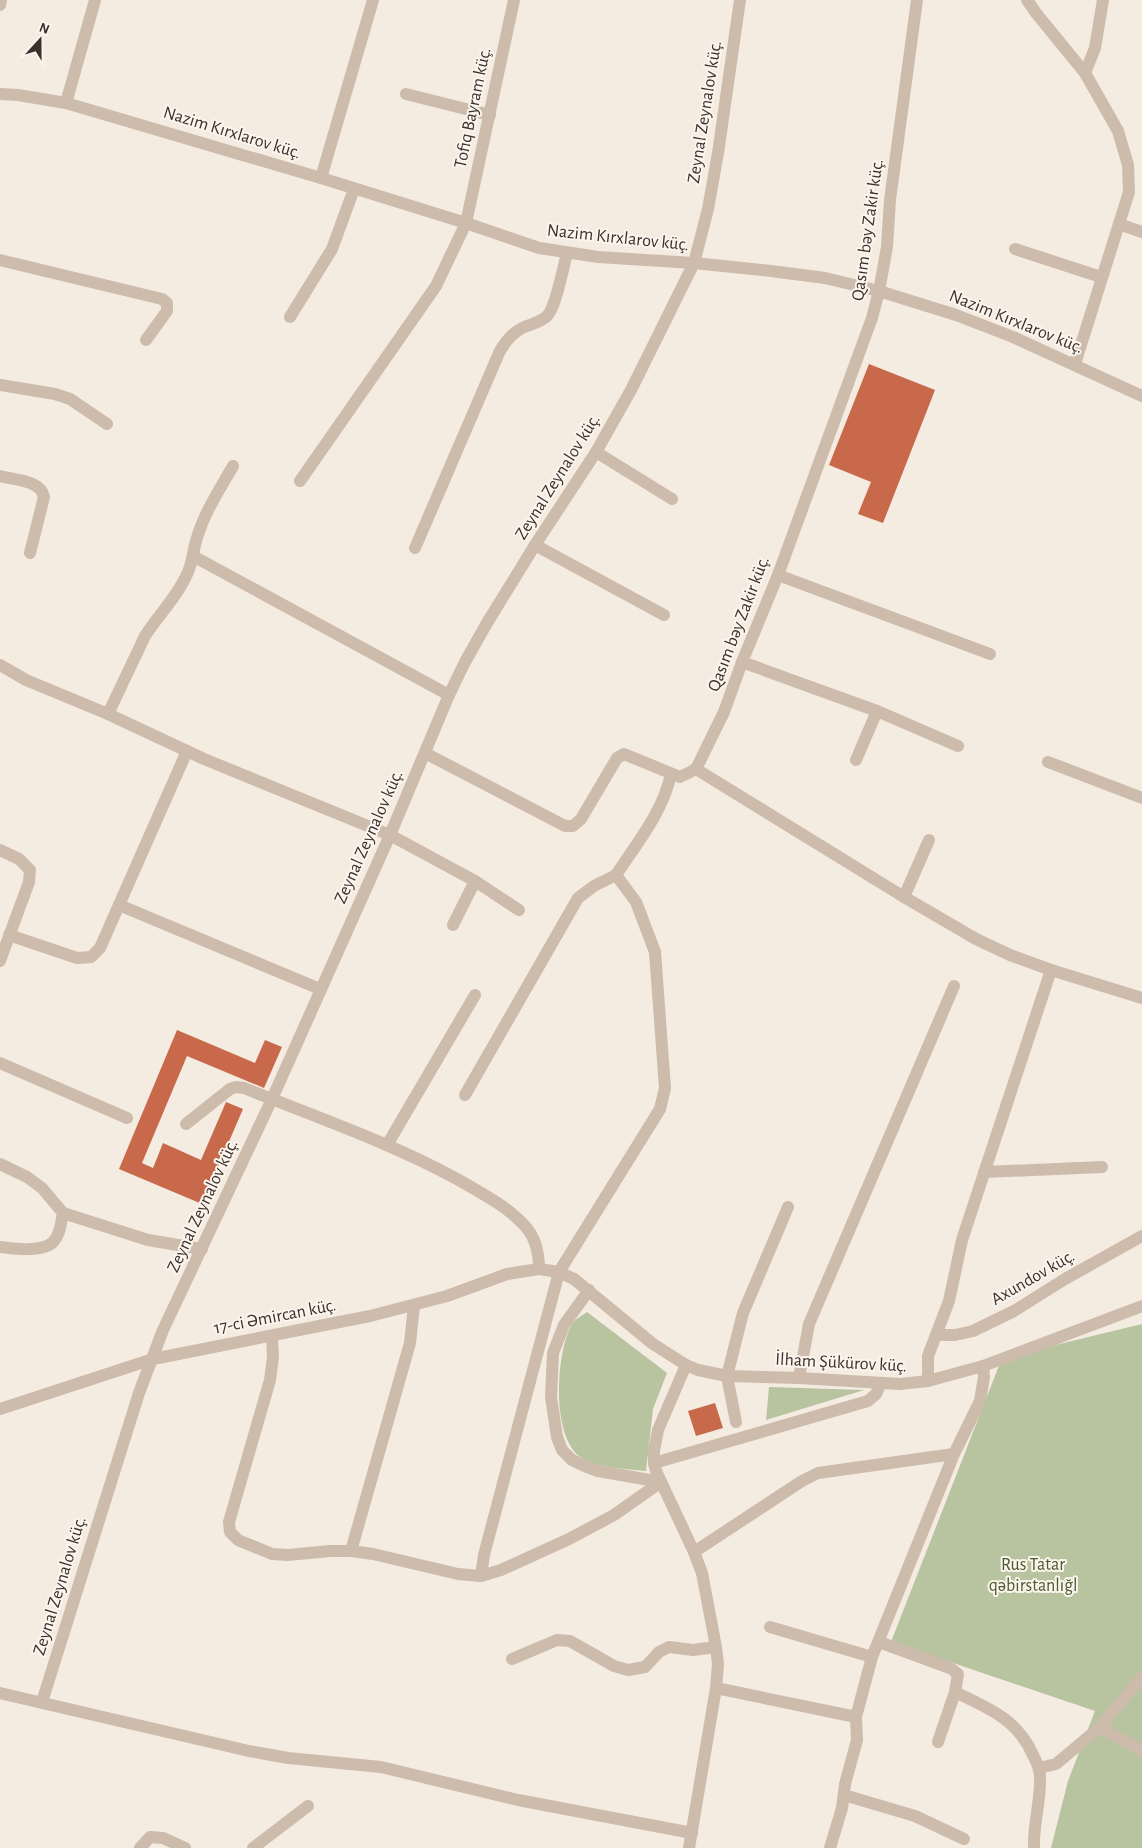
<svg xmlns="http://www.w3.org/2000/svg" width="1142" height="1848" font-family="'Alegreya Sans',sans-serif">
  <rect width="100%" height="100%" fill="#f4ebe1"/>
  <g fill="#b8c4a0">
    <path d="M587,1312l80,61 -14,36 -7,62c-18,-2 -53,-3 -67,-15 -28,-23 -23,-104 -7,-132 3,-5 11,-9 15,-12z"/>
    <polygon points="1142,1324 1142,1848 1051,1848 1068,1781 1095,1711 891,1642 1002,1358"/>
    <polygon points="769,1387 864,1390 766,1420"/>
  </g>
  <g fill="#c8694b">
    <polygon points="869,364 935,390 883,523 858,514 871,482 829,465"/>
    <polygon points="177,1030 255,1063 265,1040 282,1047 264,1088 187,1056 142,1163 153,1168 163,1143 201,1160 226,1102 243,1109 202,1204 119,1169"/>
    <polygon points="715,1403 723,1428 696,1436 688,1411"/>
  </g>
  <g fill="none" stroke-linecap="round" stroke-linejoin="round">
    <g stroke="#cdbbac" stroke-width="12">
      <polyline points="917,0 890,200 887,247 879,291 872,318 778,575 742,662 724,712 696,769 904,897 976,939 1010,955 1051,970 1142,998"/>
      <polyline points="1027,0 1036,13 1085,73 1118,131 1128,165 1129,192 1075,364"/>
      <polyline points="0,5 1,0"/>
      <polyline points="1085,73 1095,48 1103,0"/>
      <polyline points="0,94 18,95 66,103 321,178 466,223 539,248 598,257 694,263 771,271 825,278 879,291 956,315 1013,337 1142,396"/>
      <polyline points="406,94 490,115"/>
      <polyline points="66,103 95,0"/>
      <polyline points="321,178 373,0"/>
      <polyline points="1119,224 1142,232"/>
      <polyline points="1015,249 1101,277"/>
      <polyline points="0,260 162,299 167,303 167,311 146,340"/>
      <polyline points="290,317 332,249 354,189"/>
      <polyline points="0,385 55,394 70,399 107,424"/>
      <polyline points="596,452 672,499"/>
      <path d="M0,476c14,4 41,4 44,21l-14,56"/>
      <polyline points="300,481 436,286 466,223 514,0"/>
      <polyline points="535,545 664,615"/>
      <path d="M415,548l84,-195c5,-10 12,-19 23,-25 8,-4 18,-5 25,-12 9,-9 16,-48 20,-63"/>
      <polyline points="193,556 449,695"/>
      <polyline points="778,575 990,654"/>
      <polyline points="742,662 877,711 958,746"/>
      <polyline points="0,665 26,680 108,714 204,759 390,835 475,881 519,910"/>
      <path d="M108,714l37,-78c14,-22 33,-40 43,-64 5,-11 5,-23 9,-34 7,-25 23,-49 36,-72"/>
      <polyline points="425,753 565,826 573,826 581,819 617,758 624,754 680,777 696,769"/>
      <polyline points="856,760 877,711"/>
      <polyline points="1048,762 1142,798"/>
      <polyline points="0,850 19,859 30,870 29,882 0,961"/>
      <polyline points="904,897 929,840"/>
      <polyline points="119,905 320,989"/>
      <polyline points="453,925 475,881"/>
      <polyline points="9,935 77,958 91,957 100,948 187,751"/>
      <polyline points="0,1063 127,1118"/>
      <polyline points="465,1095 578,898 594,886 616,875"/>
      <path d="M186,1124l44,-35 6,-2 8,1c72,29 145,54 213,91 24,14 50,27 68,47 11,12 14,27 14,43"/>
      <polyline points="387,1145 475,995"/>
      <polyline points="0,1164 27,1177 42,1188 63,1213 148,1240 202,1249"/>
      <polyline points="984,1172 1102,1167"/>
      <path d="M0,1247c12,2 42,5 52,-4 8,-7 9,-20 11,-30"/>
      <polyline points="589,1290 564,1325 553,1353 551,1397 557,1437 562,1450 572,1460 587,1467 598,1471 661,1482"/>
      <polyline points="936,1335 955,1335 973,1331 1014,1311 1065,1279 1142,1236"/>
      <polyline points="272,1336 273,1357 270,1380 229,1522 230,1532 238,1540 272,1554 288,1555 330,1551 351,1551 373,1554 458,1574 481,1576 501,1570 569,1539 614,1515 661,1482"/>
      <polyline points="686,1365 658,1430 654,1451 654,1463 656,1471 694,1552 702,1573 716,1647 718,1664 716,1688 689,1848"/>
      <polyline points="799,1378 809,1324 954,986"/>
      <polyline points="928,1381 928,1356 949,1301 962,1240 1051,970"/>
      <polyline points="0,1409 153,1359 370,1316 447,1296 507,1274 539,1269 559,1272 574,1279 653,1344 686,1365 698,1370 727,1376 799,1378 900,1384 928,1381 983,1366 1142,1306"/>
      <polyline points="736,1422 727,1376 743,1313 788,1207"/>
      <polyline points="654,1463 868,1401 876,1394 881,1383"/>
      <polyline points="351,1551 410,1343 414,1306"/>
      <polyline points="694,1552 802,1481 818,1473 954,1454"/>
      <path d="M481,1576l3,-21 75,-283 101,-163 5,-21 -10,-136 -19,-50 -20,-27c21,-32 47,-63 55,-101"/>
      <polyline points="770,1627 872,1657"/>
      <path d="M879,1642l71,26 8,6 -3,18c31,15 62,27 77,61 5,10 9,18 8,29 0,22 -7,44 -6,66"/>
      <polyline points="512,1659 557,1640 570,1641 614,1666 628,1670 645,1667 659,1652 669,1647 693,1650 716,1647"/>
      <polyline points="716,1688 856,1717"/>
      <polyline points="0,1693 249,1751 288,1758 381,1767 518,1800 692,1833"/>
      <polyline points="42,1702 139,1393 163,1330 272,1099 390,835 449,695 465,662 487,623 535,545 596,452 631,390 694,263 708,209 718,153 740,0"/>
      <polyline points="1100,1727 1142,1677"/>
      <polyline points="938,1742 955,1692"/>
      <polyline points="1039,1768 1056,1764 1100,1727 1142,1751"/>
      <polyline points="844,1795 915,1816 964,1839"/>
      <polyline points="140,1848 150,1837 163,1838 185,1848"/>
      <polyline points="253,1848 308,1806"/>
      <polyline points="830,1848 842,1808 845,1784 857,1740 856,1717 872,1657 954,1454 980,1401 984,1377 983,1366"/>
    </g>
  </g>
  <g text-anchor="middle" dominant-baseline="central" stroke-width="4" stroke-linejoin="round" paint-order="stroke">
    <g font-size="18" fill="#3b302b" stroke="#fbf5ee">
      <text transform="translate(473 108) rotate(-78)">Tofiq Bayram küç.</text>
      <text transform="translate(705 112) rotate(-81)">Zeynal Zeynalov küç.</text>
      <text transform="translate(232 133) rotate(17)">Nazim Kırxlarov küç.</text>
      <text transform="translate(868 230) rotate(-82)">Qasım bəy Zakir küç.</text>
      <text transform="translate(618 238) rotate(6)">Nazim Kırxlarov küç.</text>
      <text transform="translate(1016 322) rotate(22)">Nazim Kırxlarov küç.</text>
      <text transform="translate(558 477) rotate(-58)">Zeynal Zeynalov küç.</text>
      <text transform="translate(739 624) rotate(-69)">Qasım bəy Zakir küç.</text>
      <text transform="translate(369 837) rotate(-66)">Zeynal Zeynalov küç.</text>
      <text transform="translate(203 1206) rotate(-65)">Zeynal Zeynalov küç.</text>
      <text transform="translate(1033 1278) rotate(-30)">Axundov küç.</text>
      <text transform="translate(275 1317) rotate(-11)">17-ci Əmircan küç.</text>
      <text transform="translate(841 1363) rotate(3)">İlham Şükürov küç.</text>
      <text transform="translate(60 1586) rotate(-73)">Zeynal Zeynalov küç.</text>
    </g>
    <g font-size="18" fill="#4a5a2e" stroke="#fbf5ee">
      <text x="1033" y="1565">Rus Tatar<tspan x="1033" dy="21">qəbirstanlığl</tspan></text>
    </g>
  </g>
  <g transform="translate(40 40) rotate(21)" stroke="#fbf5ee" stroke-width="4" paint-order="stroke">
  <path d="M0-4L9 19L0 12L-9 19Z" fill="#3b302b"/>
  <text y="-8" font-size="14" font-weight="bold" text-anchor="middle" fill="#3b302b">N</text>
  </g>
</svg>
